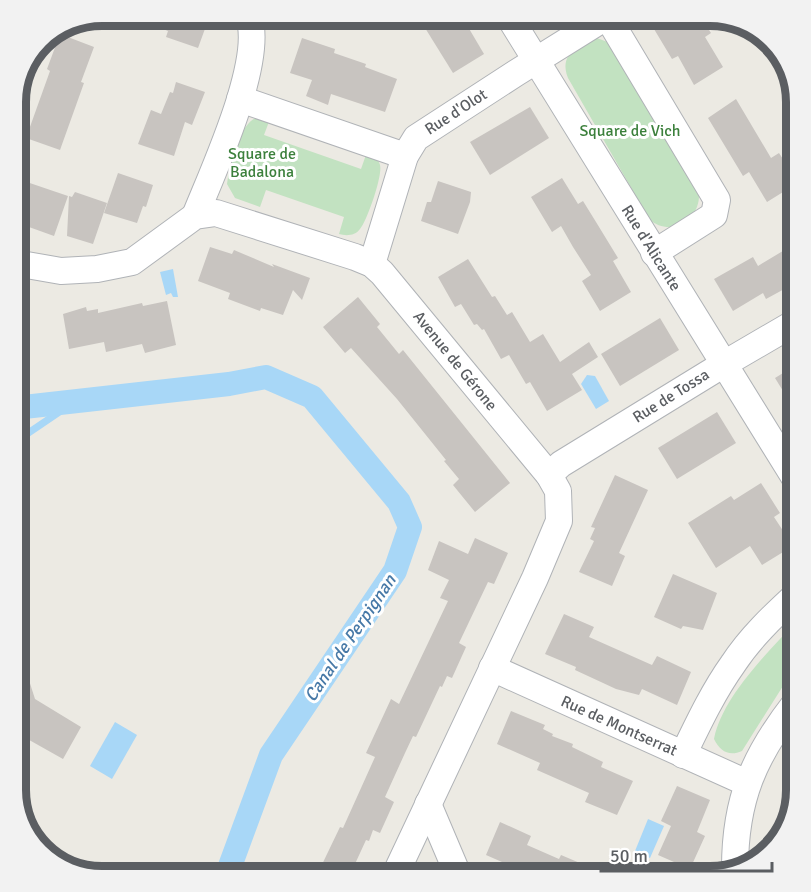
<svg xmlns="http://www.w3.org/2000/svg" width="811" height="892" font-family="Signika,sans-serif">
  <rect width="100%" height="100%" fill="#eceae3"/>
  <g fill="#c2e2c1">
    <path d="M594,37l19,7 86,150c1,27 -29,44 -50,25l-81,-141c-9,-24 8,-29 26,-41z"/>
    <path d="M258,117l12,2 -6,16 97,34 6,-17c6,4 11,6 13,13 3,10 -13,56 -20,64 -5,7 -14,7 -21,5l5,-17 -78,-27 -6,17 -25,-9 -8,-14 1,-7c6,-18 11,-54 30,-60z"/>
    <path d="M796,622v50l-13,14 -41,65c-13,6 -22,0 -28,-12 8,-42 54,-87 82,-117z"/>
  </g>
  <g fill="#a8d7f7">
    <polygon points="173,269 178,297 173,297 171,293 166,295 160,272"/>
    <polygon points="587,375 595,376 609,401 596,409 581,384"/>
    <polygon points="115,722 137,735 112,779 90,766"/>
    <polygon points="648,819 664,826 650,858 635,851"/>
  </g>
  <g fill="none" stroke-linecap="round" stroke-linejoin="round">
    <polyline stroke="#a8d7f7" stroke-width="7" points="15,442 74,402"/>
    <polyline stroke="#a8d7f7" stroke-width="24" points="15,408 229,384 266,377 312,397 399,502 410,527 395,571 271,755 226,877"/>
  </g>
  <g fill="#c8c4c0">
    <polygon points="129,15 210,15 198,48 166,37 168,31"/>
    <polygon points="417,15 461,15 484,54 453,73"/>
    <polygon points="677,15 699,15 711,33 705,37 723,67 694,85 678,56 672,59 654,29"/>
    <polygon points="60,34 94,47 81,82 84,83 60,150 26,138 50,71 47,69"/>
    <polygon points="302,38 335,49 334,53 366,64 365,67 397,79 385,112 331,94 328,105 306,96 312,80 290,73"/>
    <polygon points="176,82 205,92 192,125 185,122 174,156 138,144 151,110 161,114 170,92 173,93"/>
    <polygon points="736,99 771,158 779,153 796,179 796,184 767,202 749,172 743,176 708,118"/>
    <polygon points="530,107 549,138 490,175 470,142"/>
    <polygon points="118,173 153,185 146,207 143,206 137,223 104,213"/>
    <polygon points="15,178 68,196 54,236 15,222"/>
    <polygon points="562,178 578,204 583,201 596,222 618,258 613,261 631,292 600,311 582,281 591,275 573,247 561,226 552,232 531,197"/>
    <polygon points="438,181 471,192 470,202 458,234 421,221 427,202 431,202"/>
    <polygon points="75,192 107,203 93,244 67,236 69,196 72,197"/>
    <polygon points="796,243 796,277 786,283 788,287 766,299 763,293 733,311 714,279 753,257 758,266"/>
    <polygon points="210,247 232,254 234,250 274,267 272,264 310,278 302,300 293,290 283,315 261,308 260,311 228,299 230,293 198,281"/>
    <polygon points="468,259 492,297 495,296 507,315 512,312 530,342 543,334 560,362 589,342 598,357 572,374 582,390 547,411 530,382 526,384 509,355 501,359 484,329 482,330 477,324 474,325 461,304 455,307 438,277"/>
    <polygon points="358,297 380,324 377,327 399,354 403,350 510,483 475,512 453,485 459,479 444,461 446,460 397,399 351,348 345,353 323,327"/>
    <polygon points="167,301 176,345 145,353 142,344 106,352 104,342 69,349 63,314 86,307 87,311 98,309 98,313 142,303 143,306"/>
    <polygon points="660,318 679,350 620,386 601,354"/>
    <polygon points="796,365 796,412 775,378"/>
    <polygon points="717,412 736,443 677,479 658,448"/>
    <polygon points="615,475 648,490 619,553 625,556 612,586 579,572 594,541 590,539 595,528 591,527"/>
    <polygon points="761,483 780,513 774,517 793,546 762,565 750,546 716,568 688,523 731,496 734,500"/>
    <polygon points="475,538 508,553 494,584 488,582 459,643 466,647 452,678 447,676 442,687 440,686 416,737 413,736 405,753 385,797 394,802 380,833 373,830 369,841 366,840 349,877 316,877 340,827 343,828 375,757 366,753 391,699 399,704 448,601 440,598 449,580 428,570 439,541 468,554"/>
    <polygon points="673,574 717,593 703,630 683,626 681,629 654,617"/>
    <polygon points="564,614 594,627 589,637 652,665 657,656 691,672 677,705 642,689 639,695 616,689 575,670 576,667 545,654"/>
    <polygon points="19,649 35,699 81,727 63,759 15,732 15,650"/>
    <polygon points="511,711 545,725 543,729 553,734 552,736 573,744 572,747 603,762 601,767 633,781 617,815 585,802 589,793 537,770 540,763 497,744"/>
    <polygon points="677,786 710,800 697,832 705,836 690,869 658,855 671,826 661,821"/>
    <polygon points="500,822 531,836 527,845 559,859 561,855 613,877 513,877 516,868 486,855"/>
  </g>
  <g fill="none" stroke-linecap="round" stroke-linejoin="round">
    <g stroke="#b0b3b7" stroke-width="28">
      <g id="street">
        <polyline points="508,15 796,480"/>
        <polyline points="607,16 717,200 714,215 654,253"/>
        <polyline points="240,99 405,156"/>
        <path d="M195,216c18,-45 71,-158 53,-201"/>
        <polyline points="15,263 61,271 97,269 132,262 195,216 216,213 355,257 372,264 382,273 549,475 558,491 559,521 535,578 394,877"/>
        <polyline points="372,264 405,156 416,138 516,73 609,15"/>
        <polyline points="549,475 561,464 724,364 796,322"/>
        <polyline points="492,668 747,783"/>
        <path d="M683,755c15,-31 30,-63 50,-91 17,-26 40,-48 63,-69"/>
        <polyline points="428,804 459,877"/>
        <path d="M735,868c0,-69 19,-112 61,-166"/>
      </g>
    </g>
    <use href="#street" stroke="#fff" stroke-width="26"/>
  </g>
  <g text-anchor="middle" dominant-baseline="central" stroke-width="6" stroke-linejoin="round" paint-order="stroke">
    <g font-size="16" fill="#5b5e62" stroke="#fff">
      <text transform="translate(456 112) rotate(-33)">Rue d'Olot</text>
      <text transform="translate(651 248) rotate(58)">Rue d'Alicante</text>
      <text transform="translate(455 361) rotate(51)">Avenue de Gérone</text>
      <text transform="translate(671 396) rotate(-32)">Rue de Tossa</text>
      <text transform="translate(619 726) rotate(24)">Rue de Montserrat</text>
    </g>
    <g font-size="16" fill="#3c803c" stroke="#fff">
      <text x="630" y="131">Square de Vich</text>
      <text x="262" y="154">Square de<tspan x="262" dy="18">Badalona</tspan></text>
    </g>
    <g font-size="18" font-style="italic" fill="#4779a7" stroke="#fff">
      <text transform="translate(350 638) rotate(-56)">Canal de Perpignan</text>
    </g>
  </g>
  <path d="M0 0H811V892H0ZM102 26H710A76 76 0 0 1 786 102V790A76 76 0 0 1 710 866H102A76 76 0 0 1 26 790V102A76 76 0 0 1 102 26Z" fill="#f2f2f2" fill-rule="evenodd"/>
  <path fill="none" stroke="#5b5e62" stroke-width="8" d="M102 26H710A76 76 0 0 1 786 102V790A76 76 0 0 1 710 866H102A76 76 0 0 1 26 790V102A76 76 0 0 1 102 26Z"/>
  <path d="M601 862v9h171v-9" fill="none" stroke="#5b5e62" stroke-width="3"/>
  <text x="610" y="862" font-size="18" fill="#5b5e62" stroke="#ffffff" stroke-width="4.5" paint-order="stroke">50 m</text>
</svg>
